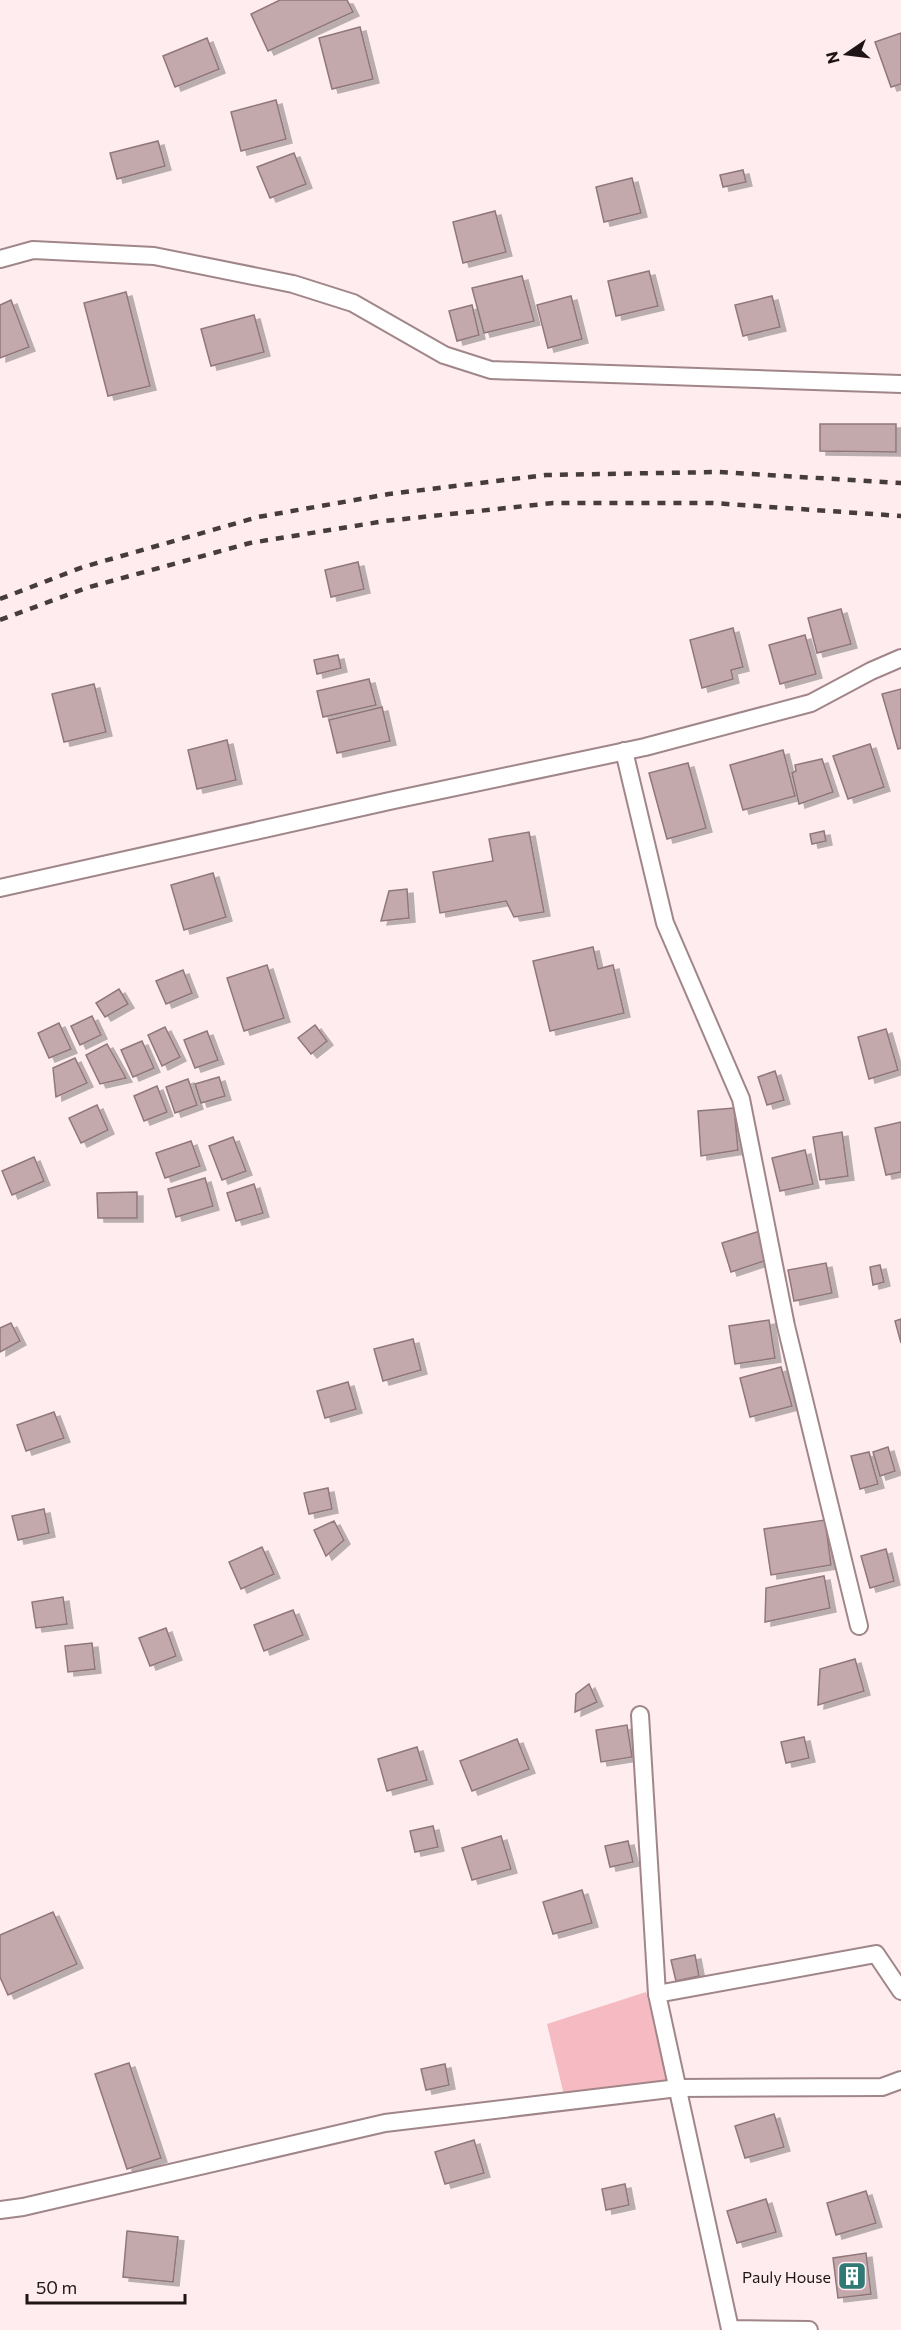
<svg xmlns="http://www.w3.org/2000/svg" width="901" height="2330" font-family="Commissioner,sans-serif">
  <defs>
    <filter id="shadow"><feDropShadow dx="6" dy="4" stdDeviation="0" flood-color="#0004"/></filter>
  </defs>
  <rect width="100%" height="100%" fill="#feecee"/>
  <polygon fill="#f6bac2" points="646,1992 668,2083 564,2095 547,2024"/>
  <g fill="#c4a9ac" stroke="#90777a" stroke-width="1.5" filter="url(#shadow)">
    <polygon points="280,0 347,0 353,12 268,51 251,14"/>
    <polygon points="360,27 373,79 332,89 319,38"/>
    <polygon points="901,33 901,84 891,87 875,42"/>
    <polygon points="207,38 219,69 175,87 163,56"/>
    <polygon points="276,100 286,139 241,151 231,112"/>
    <polygon points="158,141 165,166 117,179 110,153"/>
    <polygon points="294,153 306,184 270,198 257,167"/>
    <polygon points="743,170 746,182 723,187 720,175"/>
    <polygon points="632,178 641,213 604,222 596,187"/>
    <polygon points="495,211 506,252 463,263 453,222"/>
    <polygon points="649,271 658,306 616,316 608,281"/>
    <polygon points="522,276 534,321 484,333 472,288"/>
    <polygon points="126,292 150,386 108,396 84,303"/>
    <polygon points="571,296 582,339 548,348 537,305"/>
    <polygon points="772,296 780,327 743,336 735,305"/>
    <polygon points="11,300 29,347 0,358 0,305"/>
    <polygon points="472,305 479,335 457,341 449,311"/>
    <polygon points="254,315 264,352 211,366 201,329"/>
    <polygon points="820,424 896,424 896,452 820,451"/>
    <polygon points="358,562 364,589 331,597 325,570"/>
    <polygon points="841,609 851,644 817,653 808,618"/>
    <polygon points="733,628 743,667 731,670 733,679 702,688 690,640"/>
    <polygon points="805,635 816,674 780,684 769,645"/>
    <polygon points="338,655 341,668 317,674 314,660"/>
    <polygon points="369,679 376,705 323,717 317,691"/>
    <polygon points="94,684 106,732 64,742 52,694"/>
    <polygon points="901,689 901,748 898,749 882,694"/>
    <polygon points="382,707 390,741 337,753 329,720"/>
    <polygon points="227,740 236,780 197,789 188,750"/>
    <polygon points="870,744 884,787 848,799 833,756"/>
    <polygon points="783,750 795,796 743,810 730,765"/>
    <polygon points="822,759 833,792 799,804 792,773 796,771 795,765"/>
    <polygon points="688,763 706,828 667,839 649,773"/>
    <polygon points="824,831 826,841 812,844 810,834"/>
    <polygon points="529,832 544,912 514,917 506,901 440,913 433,872 493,861 489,839"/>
    <polygon points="213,873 226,917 184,930 171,885"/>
    <polygon points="407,889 409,918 381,921 389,891"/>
    <polygon points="593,947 598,969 613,965 624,1013 550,1031 533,961"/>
    <polygon points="267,965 284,1018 244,1031 227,978"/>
    <polygon points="183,970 192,993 166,1004 156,981"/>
    <polygon points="119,989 128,1004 105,1017 96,1003"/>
    <polygon points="92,1016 101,1035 80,1045 71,1026"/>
    <polygon points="59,1023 71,1049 49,1058 38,1033"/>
    <polygon points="315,1025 327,1041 311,1054 298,1038"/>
    <polygon points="165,1027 180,1057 162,1066 148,1035"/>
    <polygon points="886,1029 898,1070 869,1079 858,1037"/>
    <polygon points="207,1031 218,1060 195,1068 184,1040"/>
    <polygon points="142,1041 154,1068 133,1077 121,1050"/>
    <polygon points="107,1044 126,1078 100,1084 86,1055"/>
    <polygon points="75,1058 87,1083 56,1097 53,1068"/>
    <polygon points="775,1071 784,1100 767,1105 758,1077"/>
    <polygon points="219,1077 225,1096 201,1103 195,1084"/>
    <polygon points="188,1079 197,1105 175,1113 166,1087"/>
    <polygon points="157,1086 167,1112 144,1121 134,1096"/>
    <polygon points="97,1105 108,1130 81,1143 69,1118"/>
    <polygon points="734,1108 738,1150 701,1156 698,1111"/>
    <polygon points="901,1122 901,1172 886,1175 875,1128"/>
    <polygon points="842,1132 848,1176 820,1180 813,1137"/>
    <polygon points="233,1137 246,1171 222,1180 209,1146"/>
    <polygon points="191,1141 200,1166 165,1178 156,1153"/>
    <polygon points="805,1150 813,1184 780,1191 772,1158"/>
    <polygon points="34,1157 44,1181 12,1195 2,1171"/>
    <polygon points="205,1178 213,1206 176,1217 168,1189"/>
    <polygon points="254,1184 263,1213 236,1221 227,1193"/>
    <polygon points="137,1192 137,1218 98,1218 97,1193"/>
    <polygon points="760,1231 770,1259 731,1272 722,1243"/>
    <polygon points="826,1263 832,1293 794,1301 788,1270"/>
    <polygon points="880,1265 884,1282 873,1285 870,1267"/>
    <polygon points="901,1319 901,1343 895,1321"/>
    <polygon points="769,1320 775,1358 735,1364 729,1326"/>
    <polygon points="11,1323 20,1341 0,1352 0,1328"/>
    <polygon points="413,1339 421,1370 383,1381 374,1349"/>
    <polygon points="781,1367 792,1406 750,1417 740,1378"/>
    <polygon points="348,1382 356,1409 325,1418 317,1391"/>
    <polygon points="54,1412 64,1438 26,1451 17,1425"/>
    <polygon points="888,1447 895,1471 880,1476 873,1452"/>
    <polygon points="869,1452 878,1484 860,1489 851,1456"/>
    <polygon points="328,1488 332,1509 309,1514 304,1493"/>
    <polygon points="44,1509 49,1533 18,1540 12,1516"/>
    <polygon points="825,1520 831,1565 771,1575 764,1529"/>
    <polygon points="334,1521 344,1540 326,1556 314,1530"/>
    <polygon points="262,1547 274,1574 241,1589 229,1562"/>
    <polygon points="886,1549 894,1581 870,1588 861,1556"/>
    <polygon points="824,1576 830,1608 765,1622 766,1588"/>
    <polygon points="63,1597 67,1624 36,1628 32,1602"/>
    <polygon points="293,1610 303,1635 264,1651 254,1625"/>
    <polygon points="166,1628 176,1656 150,1666 139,1638"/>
    <polygon points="92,1643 95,1669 68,1672 65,1646"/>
    <polygon points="855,1659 864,1691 818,1705 820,1669"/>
    <polygon points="589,1684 597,1702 575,1712 576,1694"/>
    <polygon points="627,1725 632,1757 601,1762 596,1730"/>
    <polygon points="804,1737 809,1758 786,1763 781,1742"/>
    <polygon points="517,1739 529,1769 472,1791 460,1761"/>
    <polygon points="417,1747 427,1780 387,1791 378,1759"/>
    <polygon points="433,1826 438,1847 415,1852 410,1831"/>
    <polygon points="501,1836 511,1869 472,1880 462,1848"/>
    <polygon points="628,1841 633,1862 610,1867 605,1846"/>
    <polygon points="582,1890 592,1923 553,1934 543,1902"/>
    <polygon points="53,1912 77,1964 8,1995 0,1977 0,1935"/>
    <polygon points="695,1955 699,1976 676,1981 671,1960"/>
    <polygon points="129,2063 161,2158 127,2169 95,2074"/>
    <polygon points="445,2064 449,2085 426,2090 421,2069"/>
    <polygon points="774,2114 784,2147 745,2158 735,2126"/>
    <polygon points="474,2140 484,2173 445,2184 435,2152"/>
    <polygon points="625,2184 629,2205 606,2210 602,2189"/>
    <polygon points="866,2191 876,2223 836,2235 827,2203"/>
    <polygon points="766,2199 776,2232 737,2243 727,2211"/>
    <polygon points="127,2231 178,2237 173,2282 123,2277"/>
    <polygon points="866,2253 871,2294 838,2298 833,2258"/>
  </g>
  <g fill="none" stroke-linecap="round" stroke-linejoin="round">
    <g stroke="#a08689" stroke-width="20">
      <g id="street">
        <polyline points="0,259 33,250 154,256 293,284 353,303 444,355 491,370 901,384"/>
        <polyline points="624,751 665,923 741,1099 786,1326 859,1626"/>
        <polyline points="0,888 394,800 645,747 811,703 871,671 901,658"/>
        <polyline points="640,1715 657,1994"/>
        <polyline points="0,2210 23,2207 385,2123 678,2088 882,2087 901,2080"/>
        <polyline points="809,2330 730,2329 657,1994 876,1954 901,1991"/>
      </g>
    </g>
    <use href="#street" stroke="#fff" stroke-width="16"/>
    <g stroke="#463b3d" stroke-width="4.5" stroke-dasharray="8 8" stroke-linecap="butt">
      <polyline points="0,599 83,567 258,517 389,494 546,475 718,472 901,483"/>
      <polyline points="0,620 86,588 250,543 385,521 553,503 713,503 901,516"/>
    </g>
  </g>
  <defs>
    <g id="building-square" transform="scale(1.5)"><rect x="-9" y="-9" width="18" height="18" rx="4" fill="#307975" stroke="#feecee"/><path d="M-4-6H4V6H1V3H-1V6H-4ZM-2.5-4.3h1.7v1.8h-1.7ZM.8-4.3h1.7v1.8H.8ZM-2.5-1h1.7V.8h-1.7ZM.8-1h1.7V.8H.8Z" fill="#fff"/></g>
  </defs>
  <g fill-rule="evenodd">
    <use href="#building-square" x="852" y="2276"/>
  </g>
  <g text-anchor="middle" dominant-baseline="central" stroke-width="6" stroke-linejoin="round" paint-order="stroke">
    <g font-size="16" fill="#1f1517" stroke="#feecee" text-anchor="end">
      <text x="831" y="2276">Pauly House</text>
    </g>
  </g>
  <g transform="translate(847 54) rotate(256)" stroke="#feecee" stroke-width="4.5" paint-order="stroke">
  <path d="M0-4.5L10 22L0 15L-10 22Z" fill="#1f1517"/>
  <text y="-9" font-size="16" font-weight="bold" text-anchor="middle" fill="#1f1517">N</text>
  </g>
  <path d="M27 2294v9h158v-9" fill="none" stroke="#1f1517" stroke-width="3"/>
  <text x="36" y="2294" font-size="18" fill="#1f1517" stroke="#feecee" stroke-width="4.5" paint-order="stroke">50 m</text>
</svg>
